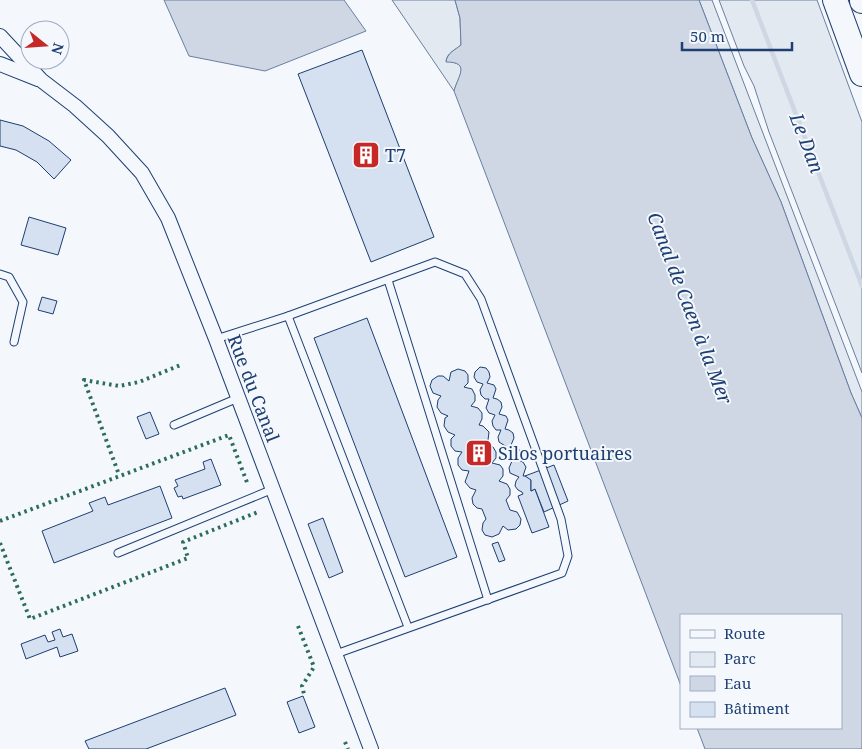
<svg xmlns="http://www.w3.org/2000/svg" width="862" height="749" viewBox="0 0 862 749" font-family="'Noto Serif',serif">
  <rect width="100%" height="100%" fill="#f4f7fb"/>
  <g fill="#e3e9f0" stroke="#687fa3">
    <path d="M392,0H455L460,18L461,45C455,50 447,53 446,61C471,64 459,74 454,91Z"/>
    <polygon points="699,0 712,0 862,392 862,418 851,393 781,202 752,138"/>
    <polygon points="719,0 817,0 862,122 862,373 769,132 754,86 744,66"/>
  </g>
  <g fill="#cfd7e4" stroke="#687fa3">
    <polygon points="164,0 344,0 366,31 265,71 189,56"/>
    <path d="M455,0H699L752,138L781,202L851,393L862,418V749H705L697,728H841V615H681V686L454,91C458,76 471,62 446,62C447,53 455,50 461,45L460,18Z"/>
  </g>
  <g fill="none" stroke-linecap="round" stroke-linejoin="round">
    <polyline stroke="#cfd7e4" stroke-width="4.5" points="752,0 862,286"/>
  </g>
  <g fill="#d5e0f0" stroke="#1d3f73">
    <polygon points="362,50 434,237 371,262 298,74"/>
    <polygon points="0,120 23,126 49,141 71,160 54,179 37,162 16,150 0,146"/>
    <polygon points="29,217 66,228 58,255 21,245"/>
    <polygon points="42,297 57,301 53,314 38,310"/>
    <polygon points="367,318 457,557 405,577 314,338"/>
    <polygon points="480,367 486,368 489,372 490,377 487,383 494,385 496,389 493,398 497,399 501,402 502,407 499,414 506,416 508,420 505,429 509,430 513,433 514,438 511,445 517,447 520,451 517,460 523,462 526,467 523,476 527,476 531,480 531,491 535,489 549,527 532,533 518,496 523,494 522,492 518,490 515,486 516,481 519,477 510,473 509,468 512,461 506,459 504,455 504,450 507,447 499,442 498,437 501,430 496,430 493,426 492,421 495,415 489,413 486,408 489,399 485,399 481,395 480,390 483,384 477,382 474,377 475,372"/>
    <polygon points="458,369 465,371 468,375 468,383 464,387 472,389 475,395 475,401 471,406 478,408 482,413 482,419 479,425 483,426 489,432 488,440 485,443 493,447 496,452 496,458 492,463 500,465 503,469 503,476 499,481 507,484 510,489 510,495 506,500 510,510 517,512 521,519 520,525 516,529 508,530 503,526 499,534 492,537 485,535 482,530 483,523 486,519 482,509 477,508 473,504 472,498 476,490 470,488 465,482 469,471 462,470 458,465 458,458 462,452 455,451 451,446 451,439 455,435 448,432 444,426 445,418 448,416 441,413 437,407 438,400 441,396 433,393 430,386 432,380 438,376 443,376 449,381 451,372"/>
    <polygon points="150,412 159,434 146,439 137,417"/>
    <polygon points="211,459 221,485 183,499 182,496 178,497 174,488 178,486 175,480 205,469 203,462"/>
    <polygon points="554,465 568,501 544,512 535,489 531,491 531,480 525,476"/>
    <polygon points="160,486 172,518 54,563 42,531 93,511 89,503 105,497 108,505"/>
    <polygon points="323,518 343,572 329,578 308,524"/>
    <polygon points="498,542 505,560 499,562 492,544"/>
    <polygon points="60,629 63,637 72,634 78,651 60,657 57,647 26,659 21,644 45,635 48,642 55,640 52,632"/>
    <polygon points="225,688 236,715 146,749 89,749 85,741"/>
    <polygon points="303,696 315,727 299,733 287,702"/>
  </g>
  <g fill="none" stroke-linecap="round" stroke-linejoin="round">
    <g stroke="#1d3f73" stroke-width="9">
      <g id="lane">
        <polyline points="0,274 9,277 23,302 14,342"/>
        <polyline points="388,280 488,600"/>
        <polyline points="288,316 408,627"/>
        <polyline points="216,339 288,316 435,262 465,274 481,299 561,519 568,556 562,573 336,654"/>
        <polyline points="174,425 238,398"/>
        <polyline points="118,553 273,489"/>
      </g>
    </g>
    <g stroke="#1d3f73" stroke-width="16">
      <g id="street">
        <polyline points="0,36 41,80 75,106 108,136 142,173 168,218 216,339 371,749"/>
        <polyline points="0,64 38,79"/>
      </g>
    </g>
    <g stroke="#1d3f73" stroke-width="26">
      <g id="highway">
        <polyline points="835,0 862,74"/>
        <polyline points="862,0 862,1"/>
      </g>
    </g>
    <use href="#lane" stroke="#f4f7fb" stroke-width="7"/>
    <use href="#street" stroke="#f4f7fb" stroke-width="14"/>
    <use href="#highway" stroke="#f4f7fb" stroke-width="24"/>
    <g stroke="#2c6c60" stroke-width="4" stroke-dasharray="2.5 4" stroke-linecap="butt">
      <polyline points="118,472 84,380 119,386 139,382 183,364"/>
      <polyline points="0,521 229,435 248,485"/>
      <polyline points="0,543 30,619 188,558 183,542 258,512"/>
      <polyline points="298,626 314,667 302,686 304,694"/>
      <polyline points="345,742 348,749"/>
    </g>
  </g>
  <defs>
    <g id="building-square" transform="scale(1.4375)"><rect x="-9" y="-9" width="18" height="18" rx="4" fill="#c62828" stroke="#f4f7fb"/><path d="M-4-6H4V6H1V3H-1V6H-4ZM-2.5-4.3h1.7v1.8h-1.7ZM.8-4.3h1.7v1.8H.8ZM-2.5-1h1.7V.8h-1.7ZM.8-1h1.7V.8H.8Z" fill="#fff"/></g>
  </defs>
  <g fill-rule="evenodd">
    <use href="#building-square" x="366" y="155"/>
    <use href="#building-square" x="479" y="453"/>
  </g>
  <g text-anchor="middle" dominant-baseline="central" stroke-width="4" stroke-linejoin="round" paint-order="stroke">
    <g font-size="18" fill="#1d3f73" stroke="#f4f7fb" text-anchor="start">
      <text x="385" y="155">T7</text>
      <text x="498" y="453">Silos portuaires</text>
    </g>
    <g font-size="18" fill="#1d3f73" stroke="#f4f7fb">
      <text transform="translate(254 388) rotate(69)">Rue du Canal</text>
    </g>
    <g font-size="19" font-style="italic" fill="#1d3f73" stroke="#f4f7fb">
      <text transform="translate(807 143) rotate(69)">Le Dan</text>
      <text transform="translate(690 308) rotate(69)">Canal de Caen à la Mer</text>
    </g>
  </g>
  <rect x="680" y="614" width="162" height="115" fill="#f4f7fb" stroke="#9eadc5"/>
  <rect x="690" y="630" width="25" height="8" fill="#f4f7fb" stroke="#9eadc5"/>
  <text x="724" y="639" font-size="15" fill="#1d3f73">Route</text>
  <rect x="690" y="652" width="25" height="15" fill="#e3e9f0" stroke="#9eadc5"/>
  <text x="724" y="664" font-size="15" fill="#1d3f73">Parc</text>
  <rect x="690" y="676" width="25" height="15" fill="#cfd7e4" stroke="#9eadc5"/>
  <text x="724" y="689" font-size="15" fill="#1d3f73">Eau</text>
  <rect x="690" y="702" width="25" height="15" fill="#d5e0f0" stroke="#9eadc5"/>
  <text x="724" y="714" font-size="15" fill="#1d3f73">Bâtiment</text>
  <g transform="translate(45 45) rotate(107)"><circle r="24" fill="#f4f7fb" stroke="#9eadc5"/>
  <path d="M0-4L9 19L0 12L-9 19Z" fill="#c62828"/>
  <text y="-8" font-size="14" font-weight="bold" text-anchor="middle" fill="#1d3f73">N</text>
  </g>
  <path d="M682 42v8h110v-8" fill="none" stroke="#1d3f73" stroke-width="2.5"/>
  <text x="690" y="42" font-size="15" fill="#1d3f73" stroke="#f4f7fb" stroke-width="4" paint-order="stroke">50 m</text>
</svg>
